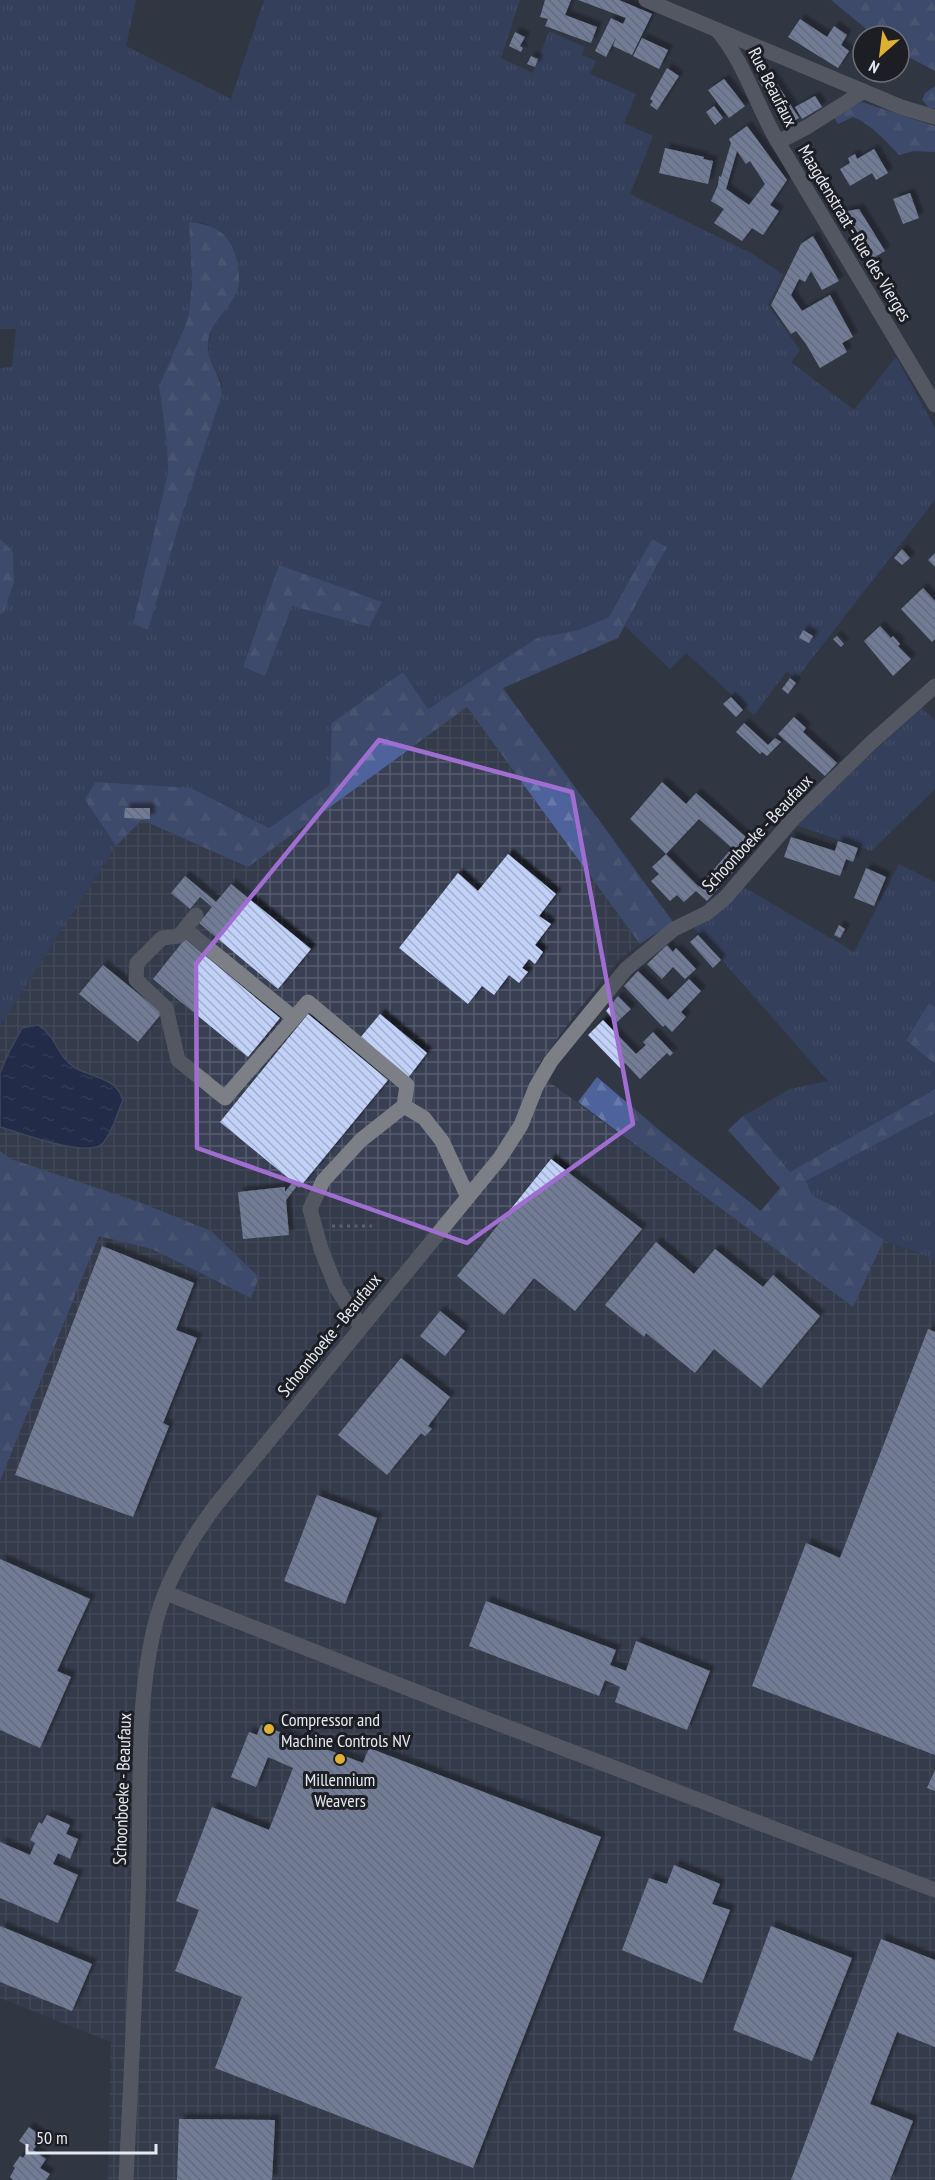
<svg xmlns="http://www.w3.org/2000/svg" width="935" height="2180" viewBox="0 0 935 2180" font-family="'PT Sans Narrow',sans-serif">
  <defs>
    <pattern id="industrial-grid" width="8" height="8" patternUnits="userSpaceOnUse" patternTransform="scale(1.5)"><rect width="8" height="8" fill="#394053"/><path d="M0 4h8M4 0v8" fill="none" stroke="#565c6c"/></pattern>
    <pattern id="grass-tufts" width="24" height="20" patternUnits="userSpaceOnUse" patternTransform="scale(1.5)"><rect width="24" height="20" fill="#384978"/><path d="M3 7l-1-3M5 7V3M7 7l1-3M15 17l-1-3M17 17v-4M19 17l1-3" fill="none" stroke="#55638c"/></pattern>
    <pattern id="forest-firs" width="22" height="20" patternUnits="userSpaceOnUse" patternTransform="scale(1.5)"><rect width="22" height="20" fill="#4e629b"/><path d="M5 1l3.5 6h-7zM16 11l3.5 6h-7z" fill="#6778a9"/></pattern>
    <pattern id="water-ripples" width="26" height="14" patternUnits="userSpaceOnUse" patternTransform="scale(1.5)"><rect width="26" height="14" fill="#101d4f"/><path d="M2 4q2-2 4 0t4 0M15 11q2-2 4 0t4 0" fill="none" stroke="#333e69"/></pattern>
    <pattern id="building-back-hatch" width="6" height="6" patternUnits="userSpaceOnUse" patternTransform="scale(1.5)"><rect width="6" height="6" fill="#c1d1f7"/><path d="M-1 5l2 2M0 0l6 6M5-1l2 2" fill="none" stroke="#a2aecb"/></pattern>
    <filter id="shadow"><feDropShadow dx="5" dy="-5" stdDeviation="1.5" flood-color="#0009"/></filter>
  </defs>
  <rect width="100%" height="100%" fill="#313744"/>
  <polygon fill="url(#industrial-grid)" points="467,707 640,944 620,959 576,1013 537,1067 548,1081 853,1307 884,1240 935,1260 935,2180 108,2180 111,2042 0,1998 0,1026 116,846 142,820 248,867"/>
  <g fill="url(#grass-tufts)" fill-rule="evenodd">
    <path d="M0,0H136L126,46L231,99L264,0H520L501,58L533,73L549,31L585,47L582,55L596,61L590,74L636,94L624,123L653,136L630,194L753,254L783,275L768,305L800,350L791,362L854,410L896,357L935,428V500L796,679L787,671L754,715L686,653L670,669L625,626L667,547L652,539L609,617L579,630L537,638L428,709L403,672L330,785L269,828L191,788L85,800L116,846L0,1026V615L4,612L13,552L0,539V368L12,367L16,329H0ZM189,222L204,223L217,230L222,312L213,326L208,344L210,359L222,383V395L181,518L147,630L133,624L168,472L167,446L159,386L188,319L192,283ZM279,566L368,627L292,606L265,676L243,667Z"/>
    <polygon points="921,707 935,721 935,789 871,851 796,825"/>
    <polygon points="899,864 935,882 935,1007 929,1003 906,1039 935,1064 935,1089 790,1172 743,1116 790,1089 828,1081 692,926 742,886 854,952"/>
    <polygon points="935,1113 935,1260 884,1240 839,1209 812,1195 806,1181"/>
  </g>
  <g fill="url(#forest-firs)">
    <polygon points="831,0 935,0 935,71 899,52 899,36 875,36"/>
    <polygon points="935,86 935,108 929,108 922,100 925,93"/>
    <path d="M862,102L935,126V152L914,151L899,155C886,141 871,124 853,117L838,124L833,116Z"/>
    <path d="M189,222C220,225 233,237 238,267C240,278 240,289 233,299C224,314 211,323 208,342C206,363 222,375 222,395L181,518L148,630L133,624L168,472L167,446L159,386L188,319L192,283Z"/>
    <polygon points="0,539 13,552 14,582 4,612 0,615"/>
    <polygon points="652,539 667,547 618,638 503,688 673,922 640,944 467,707 248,867 142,820 116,846 85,800 95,782 191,788 269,828 330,785 332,723 403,672 428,709 537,638 579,630 609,617"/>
    <polygon points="279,565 382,602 369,627 292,606 265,676 243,667"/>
    <polygon points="929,1003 935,1007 935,1064 906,1040"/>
    <polygon points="597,1077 665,1135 761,1211 780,1188 728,1130 743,1116 790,1172 935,1089 935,1113 806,1181 812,1195 839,1209 884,1240 853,1307 578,1102"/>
    <polygon points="0,1151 11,1159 139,1202 211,1231 259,1277 251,1298 152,1249 99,1236 0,1481"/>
  </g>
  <path fill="url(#water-ripples)" stroke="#505a7f" stroke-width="1.5" d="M38,1025C55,1034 58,1057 74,1067C91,1078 117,1077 123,1100C117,1113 113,1132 103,1143C89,1159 20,1133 0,1127V1073L8,1054L22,1028Z"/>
  <g fill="url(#building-back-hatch)" fill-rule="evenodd" filter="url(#shadow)">
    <polygon points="545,0 571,0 565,15 597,27 591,43 545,26 548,19 540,17"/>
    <polygon points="578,0 619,0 652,14 632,55 613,46 616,37 606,57 595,51 611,18 623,24 626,18"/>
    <polygon points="800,19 827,37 834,26 847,35 841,45 849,51 838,68 788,37"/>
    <polygon points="515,32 525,37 520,46 523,48 521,52 509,46"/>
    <polygon points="642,38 668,50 659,69 633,56"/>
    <polygon points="531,56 538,59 535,67 527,64"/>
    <polygon points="667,68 679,76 657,110 650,105 653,101 650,99"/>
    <polygon points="770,73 799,118 787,125 758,80"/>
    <polygon points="724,79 745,106 729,118 708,90"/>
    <polygon points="815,96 822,107 802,119 795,107"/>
    <polygon points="714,106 723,118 715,125 706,112"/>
    <path d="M747,126L787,180L770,205L779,211L763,235L752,228L742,241L714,223L724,209L711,201L718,185L719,176L721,177L731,143L729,139ZM737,151L746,164L750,161L765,184L749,205L726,189Z"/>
    <polygon points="665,148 704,157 703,159 713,161 708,184 659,173"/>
    <polygon points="874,149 888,173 876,180 872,173 850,186 840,169 850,163 848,158 855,154 857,159"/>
    <polygon points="910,193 919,218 903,224 893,199"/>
    <polygon points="859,209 885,251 870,260 842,212"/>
    <polygon points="813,236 839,281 822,290 811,271 805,282 799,279 791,295 802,311 830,295 853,337 842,343 847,352 820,368 806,344 796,331 791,334 771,305 801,244"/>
    <polygon points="902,549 910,558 902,565 894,558"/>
    <polygon points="935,553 935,567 928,560"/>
    <polygon points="923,588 935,601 935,639 932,642 901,609"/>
    <polygon points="880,626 891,638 893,636 900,644 898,646 911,659 893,676 864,641"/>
    <polygon points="803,630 813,636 809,643 799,638"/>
    <polygon points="837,636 844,644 841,647 833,639"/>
    <polygon points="790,678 796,683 788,694 782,689"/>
    <polygon points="731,697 743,710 736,717 723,704"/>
    <polygon points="794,717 806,728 803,732 837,763 825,776 778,734"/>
    <polygon points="744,723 768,745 775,738 781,742 767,756 762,752 760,754 736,732"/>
    <polygon points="662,782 686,804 696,793 756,846 707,901 696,891 684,902 677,895 670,901 651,881 659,874 652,867 666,854 699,887 732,848 699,819 666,854 630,819"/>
    <polygon points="125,808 150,808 150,819 124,818"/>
    <polygon points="791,837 835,851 838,841 858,848 853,862 846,859 840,876 784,857"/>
    <polygon points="508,854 556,894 539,916 551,924 535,945 543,952 535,964 529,959 522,968 528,972 519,983 509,975 494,995 482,986 468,1004 399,948 458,873 478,891"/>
    <polygon points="866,868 886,877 874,906 854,898"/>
    <polygon points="185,876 216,902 231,884 311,949 278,989 199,923 212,907 200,897 190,909 171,893"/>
    <polygon points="839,925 845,929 840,938 834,935"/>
    <polygon points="698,935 721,960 713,968 690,942"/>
    <polygon points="185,939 280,1018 248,1057 153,979"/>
    <polygon points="667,945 673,952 676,948 696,969 685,979 673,967 662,979 647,964"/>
    <polygon points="103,965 162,1013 138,1042 79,994"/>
    <polygon points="638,971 668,1000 689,979 701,991 681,1012 686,1017 672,1032 665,1025 663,1027 624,986"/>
    <polygon points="618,996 631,1009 616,1023 606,1011"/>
    <polygon points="308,1014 388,1080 299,1188 297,1186 286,1200 289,1235 243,1239 238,1192 285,1187 285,1192 293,1182 220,1122"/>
    <polygon points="380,1014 427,1053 408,1078 360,1038"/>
    <polygon points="603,1020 636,1054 646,1045 643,1042 653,1032 673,1053 670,1056 667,1053 640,1079 625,1063 620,1068 588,1035"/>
    <polygon points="551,1159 642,1229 575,1311 534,1278 504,1315 457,1276"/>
    <polygon points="656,1242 694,1274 715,1249 763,1287 773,1275 820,1316 761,1388 714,1349 695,1373 646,1333 644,1337 605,1305"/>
    <polygon points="102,1246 194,1283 176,1330 197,1338 163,1423 169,1426 133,1517 15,1475"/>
    <polygon points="440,1311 465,1331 445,1356 420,1336"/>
    <polygon points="928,1329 935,1332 935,1755 752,1686 806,1543 840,1558"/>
    <polygon points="401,1358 450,1397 428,1426 432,1429 425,1436 421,1433 387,1475 338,1435"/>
    <polygon points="317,1495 377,1518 345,1604 284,1581"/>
    <polygon points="0,1559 90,1599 57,1671 71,1677 40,1748 0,1730"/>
    <polygon points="486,1601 616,1650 610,1665 626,1671 636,1641 710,1671 687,1730 615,1702 620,1687 605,1680 599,1696 469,1646"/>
    <polygon points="261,1725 363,1763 369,1748 601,1837 473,2168 215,2068 242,1997 175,1971 199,1910 176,1901 212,1807 269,1830 293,1768 268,1757 256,1787 231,1777 249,1732 257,1735"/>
    <polygon points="935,1770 935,1791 927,1788"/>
    <polygon points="47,1815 70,1825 66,1834 78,1839 70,1859 58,1853 53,1864 78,1875 58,1923 0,1898 0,1842 30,1855 35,1843 30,1840 39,1822 42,1824"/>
    <polygon points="674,1865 720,1884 712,1904 730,1910 702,1983 622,1950 649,1878 667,1884"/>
    <polygon points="0,1926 92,1964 72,2011 0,1982"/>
    <polygon points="771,1926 852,1958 812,2061 733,2030"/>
    <polygon points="881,1939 935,1960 935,2047 897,2032 870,2104 913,2121 890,2180 791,2180"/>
    <polygon points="179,2119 275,2120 272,2180 177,2180"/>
    <polygon points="29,2127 43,2137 33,2150 46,2159 40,2168 50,2174 46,2180 13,2180 10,2177 15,2168 13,2166 20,2156 23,2158 30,2148 19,2141"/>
  </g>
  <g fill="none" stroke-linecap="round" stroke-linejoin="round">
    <polyline stroke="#8c919b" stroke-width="3" stroke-dasharray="3 4.5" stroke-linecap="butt" points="332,1226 372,1226"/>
    <g stroke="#7c7f86" stroke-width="15">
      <polyline points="646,0 901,107 935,117"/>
      <path d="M717,30C745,63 756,105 778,142C830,230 883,317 935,405"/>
      <polyline points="778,142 807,127 864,91"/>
      <polyline points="196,915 179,936 162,938 137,963 136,980 166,1008 178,1060 225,1098 308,1002 407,1085 404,1106"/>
      <polyline points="185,929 294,1018"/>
      <polyline points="361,1327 336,1287 321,1249 310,1209 323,1181 361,1140 404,1106 424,1118 442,1141 468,1197"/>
      <polyline points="166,1593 473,1714 935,1890"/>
      <path d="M126,2180C131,2074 137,1968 139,1862C141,1783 136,1698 156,1621C167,1579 190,1540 216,1505L500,1158L521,1125L536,1087L551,1061L626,969L674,929L707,913L726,897L793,819L872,742L935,686"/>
    </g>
  </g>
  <path d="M0 0H935V2180H0ZM379,740L572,792L633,1124L467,1243L197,1148L196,964Z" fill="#313744" fill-opacity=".55" fill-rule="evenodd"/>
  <path fill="none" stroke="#a06ed0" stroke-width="4.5" stroke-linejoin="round" d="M379,740L572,792L633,1124L467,1243L197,1148L196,964Z"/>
  <g fill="#deb133" stroke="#1c1e24" stroke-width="2">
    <circle cx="269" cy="1729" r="6"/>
    <circle cx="340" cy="1759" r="6"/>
  </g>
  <g text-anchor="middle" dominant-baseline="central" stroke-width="6" stroke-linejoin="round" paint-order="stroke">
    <g font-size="18" fill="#e4e8f0" stroke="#1c1e24">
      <text transform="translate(773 87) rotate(63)">Rue Beaufaux</text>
      <text transform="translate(855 233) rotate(59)">Maagdenstraat - Rue des Vierges</text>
      <text transform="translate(757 833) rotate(-47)">Schoonboeke - Beaufaux</text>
      <text transform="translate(329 1335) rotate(-51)">Schoonboeke - Beaufaux</text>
      <text transform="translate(122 1789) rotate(-88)">Schoonboeke - Beaufaux</text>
    </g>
    <g font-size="18" fill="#e4e8f0" stroke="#1c1e24" text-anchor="start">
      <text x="281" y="1719">Compressor and<tspan x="281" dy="21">Machine Controls NV</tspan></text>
      <text x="340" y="1779" text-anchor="middle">Millennium<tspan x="340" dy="21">Weavers</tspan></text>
    </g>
  </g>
  <g transform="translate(881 54) rotate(208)"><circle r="28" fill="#1c1e24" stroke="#6c6f76" stroke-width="1.5"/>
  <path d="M0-4.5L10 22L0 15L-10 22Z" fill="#deb133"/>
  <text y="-9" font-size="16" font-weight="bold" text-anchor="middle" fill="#e4e8f0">N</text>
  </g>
  <path d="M27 2144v9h129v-9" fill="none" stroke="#e4e8f0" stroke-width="3"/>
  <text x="36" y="2144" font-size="18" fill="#e4e8f0" stroke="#1c1e24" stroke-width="4.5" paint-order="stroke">50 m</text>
</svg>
